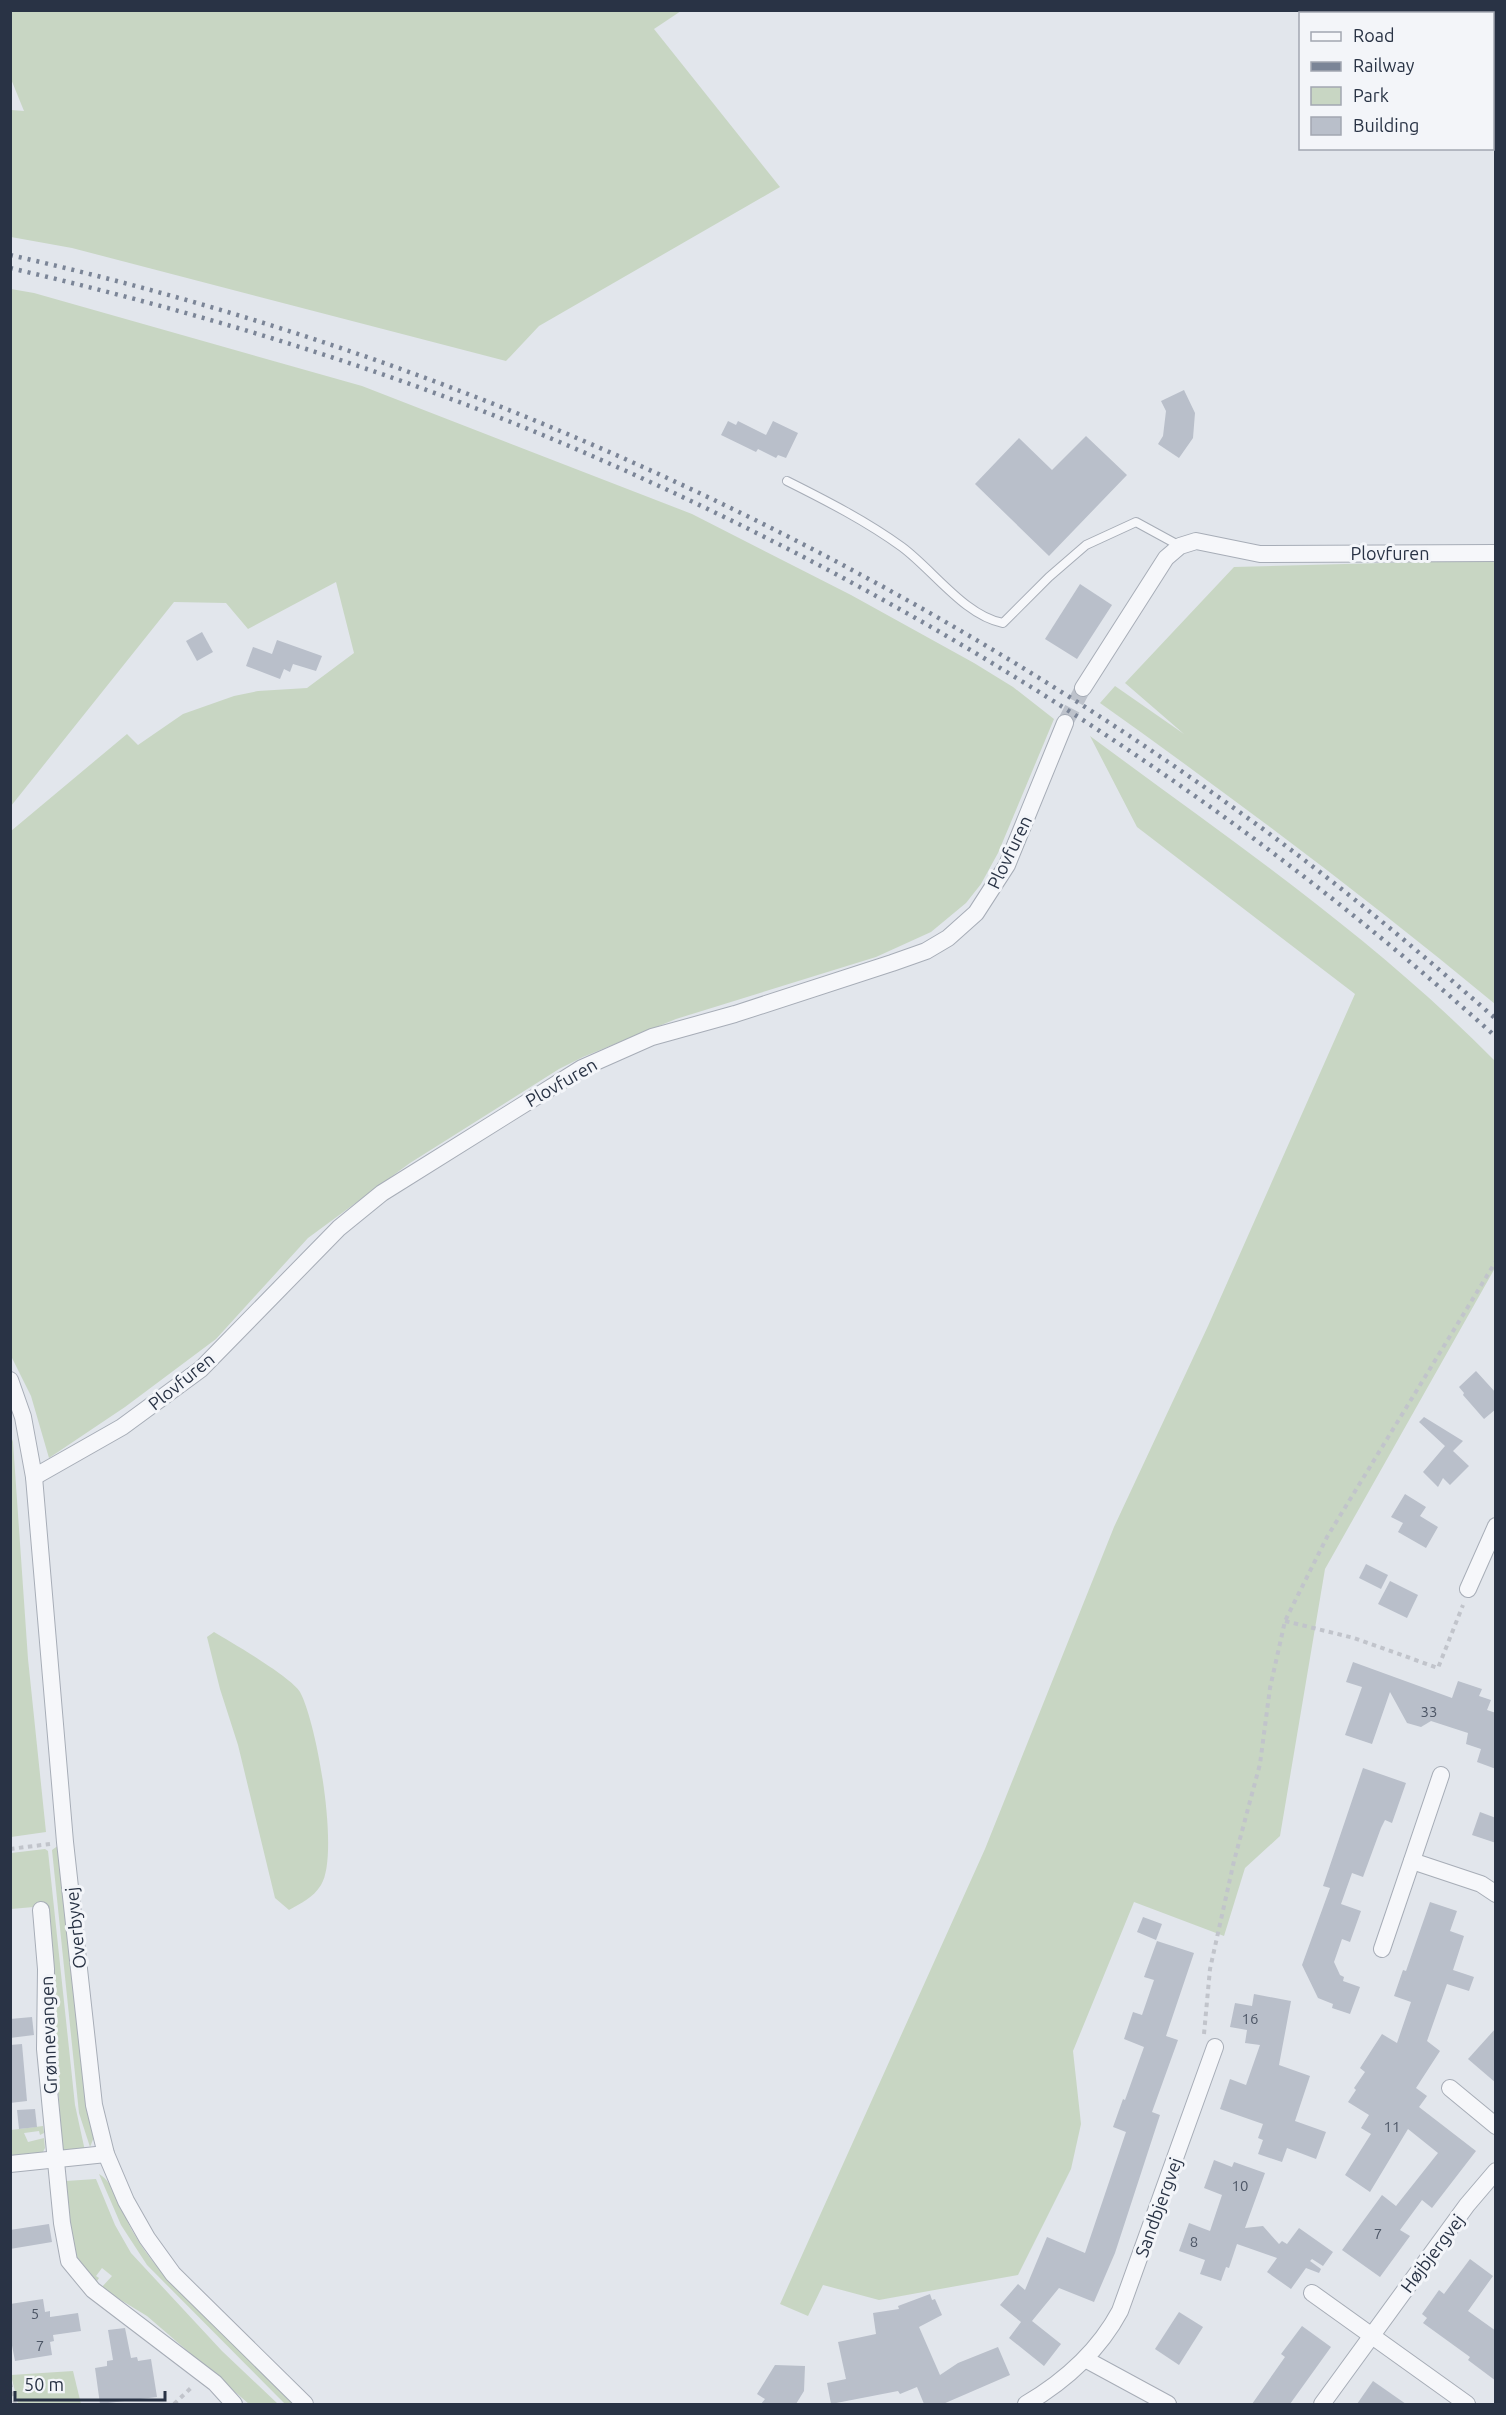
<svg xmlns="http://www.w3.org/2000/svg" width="1506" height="2415" viewBox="0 0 1506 2415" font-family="Ubuntu,sans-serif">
  <rect width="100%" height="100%" fill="#e2e6ec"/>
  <g fill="#c8d6c3">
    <polygon points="10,11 681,11 654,29 780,187 539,326 506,361 72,248 11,237 11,110 24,111 11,79"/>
    <polygon points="11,289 34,293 362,386 692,514 851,595 974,663 1013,687 1054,719 998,853 981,884 966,903 931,932 876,957 676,1019 583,1057 559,1069 410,1163 308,1238 216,1339 125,1407 49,1458 31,1396 11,1356 11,831 127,734 138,745 183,714 234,696 258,691 307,688 354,653 336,582 248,629 226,603 174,602 11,806"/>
    <path d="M1495,560V1004C1368,899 1235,799 1100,703L1115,686L1184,734L1125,683L1234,567Z"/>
    <path d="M1090,736C1229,839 1373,937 1495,1061V1268L1325,1569L1280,1836L1245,1868L1224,1936L1134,1902L1073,2051L1081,2124L1071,2169L1018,2275L879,2300L823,2285L808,2316L780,2304L985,1849L1114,1527L1208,1326L1355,994L1137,827Z"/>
    <polygon points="10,1433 13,1442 28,1659 46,1832 11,1837"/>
    <path d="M214,1632C231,1642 291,1677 300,1692C317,1723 340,1855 321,1885C313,1898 301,1903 289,1910L275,1898L238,1745L220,1689L207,1637Z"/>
    <polygon points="59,1845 94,2137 90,2147 79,2113 52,1850"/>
    <polygon points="45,1849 48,1851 75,2105 85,2151 66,2155 61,2147 59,2099 53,2056 45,1906 11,1909 11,1853"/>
    <polygon points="43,2126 44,2133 40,2135 39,2131 24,2133 28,2142 44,2138 45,2148 41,2156 11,2158 11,2130"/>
    <path d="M99,2174C114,2181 124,2217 133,2232C141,2246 150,2259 161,2271L297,2404H285L147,2265L121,2225Z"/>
    <polygon points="96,2179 115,2225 131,2253 222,2351 278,2404 249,2404 147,2316 101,2288 112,2276 102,2268 96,2276 99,2278 95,2284 76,2259 71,2240 66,2181"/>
    <polygon points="73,2371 81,2404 18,2404 11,2375"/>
  </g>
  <g fill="#b9bfca">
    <polygon points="1184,390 1195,413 1193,438 1179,458 1158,444 1163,436 1166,411 1161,401"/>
    <polygon points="728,421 736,425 738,421 766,435 773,421 798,433 786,458 778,455 776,458 758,449 756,452 721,435"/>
    <polygon points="1086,436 1127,475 1049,556 975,484 1019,438 1052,470"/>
    <polygon points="1080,584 1112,605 1077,659 1045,639"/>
    <polygon points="202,632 213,652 197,661 186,641"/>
    <polygon points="277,640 322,656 316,671 293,664 290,672 284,669 280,679 246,666 253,647 272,654"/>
    <polygon points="1476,1371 1496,1393 1496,1409 1484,1419 1463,1395 1464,1393 1459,1387"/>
    <polygon points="1424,1417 1463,1441 1453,1451 1469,1466 1450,1485 1443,1478 1438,1487 1423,1472 1445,1446 1419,1422"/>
    <polygon points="1405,1494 1426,1507 1420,1516 1438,1527 1426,1548 1398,1532 1403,1523 1391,1517"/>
    <polygon points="1366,1564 1388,1575 1381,1589 1359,1578"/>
    <polygon points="1390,1581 1418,1595 1407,1618 1378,1604"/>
    <polygon points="1353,1662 1452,1698 1458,1681 1482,1689 1479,1696 1491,1700 1487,1710 1496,1713 1496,1769 1477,1762 1481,1749 1466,1744 1468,1733 1431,1721 1421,1727 1407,1723 1390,1692 1372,1744 1345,1735 1362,1687 1346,1682"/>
    <polygon points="1363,1768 1406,1783 1392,1823 1385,1820 1381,1828 1363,1877 1352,1873 1341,1904 1361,1911 1350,1942 1342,1939 1334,1962 1340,1975 1344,1977 1343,1981 1360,1987 1350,2014 1332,2008 1333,2004 1318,1998 1302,1965 1330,1888 1323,1886"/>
    <polygon points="1480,1812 1496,1818 1496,1843 1472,1835"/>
    <polygon points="1430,1902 1457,1911 1450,1931 1464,1936 1453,1970 1474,1977 1469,1991 1447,1984 1427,2041 1440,2051 1416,2088 1427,2096 1419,2107 1476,2151 1432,2208 1422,2200 1400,2230 1410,2236 1380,2277 1342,2250 1382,2195 1396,2206 1438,2153 1408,2129 1370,2192 1345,2175 1371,2134 1361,2128 1369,2115 1348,2102 1356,2090 1354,2088 1365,2072 1360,2068 1382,2034 1397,2043 1411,2002 1394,1996 1403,1970 1406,1971"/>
    <polygon points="1143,1917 1162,1924 1156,1940 1137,1932"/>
    <polygon points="1157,1941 1194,1953 1166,2036 1178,2040 1152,2112 1160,2115 1115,2253 1094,2302 1059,2288 1032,2321 1061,2344 1044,2366 1009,2338 1021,2322 1000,2305 1018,2284 1025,2290 1047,2237 1085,2253 1126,2132 1113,2127 1123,2099 1125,2100 1144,2047 1124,2039 1133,2012 1142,2015 1154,1980 1144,1977"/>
    <polygon points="1254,1994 1291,2001 1279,2065 1310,2076 1295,2121 1326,2132 1316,2159 1287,2148 1282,2162 1258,2154 1263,2140 1258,2138 1263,2124 1220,2109 1230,2079 1246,2085 1260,2045 1245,2043 1247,2030 1230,2027 1235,2003 1252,2006"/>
    <polygon points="32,2017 34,2035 10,2038 10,2019"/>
    <polygon points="1496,2028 1496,2083 1468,2059"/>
    <polygon points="22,2044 27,2101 10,2103 10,2045"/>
    <polygon points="35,2109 37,2127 19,2129 17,2110"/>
    <polygon points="1214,2160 1232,2167 1234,2162 1265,2173 1245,2228 1263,2226 1279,2244 1282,2241 1287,2244 1299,2228 1333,2252 1323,2266 1312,2259 1310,2261 1321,2269 1319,2273 1306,2268 1291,2289 1267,2272 1277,2258 1237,2244 1229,2268 1226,2267 1221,2281 1200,2274 1205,2260 1179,2251 1189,2223 1210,2231 1222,2195 1204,2188"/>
    <polygon points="49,2224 52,2242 10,2249 10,2230"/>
    <polygon points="1470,2259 1493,2276 1468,2311 1496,2331 1496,2381 1468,2360 1470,2357 1423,2323 1427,2318 1422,2314 1439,2290 1444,2294"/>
    <polygon points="930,2294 932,2300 935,2299 942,2315 919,2327 940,2375 958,2363 998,2347 1010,2375 943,2404 924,2404 917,2387 900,2394 898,2391 831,2404 827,2383 846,2379 838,2342 876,2334 873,2313 899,2309 898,2306"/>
    <polygon points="43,2299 45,2312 50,2311 50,2317 78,2313 81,2331 53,2335 54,2341 50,2342 52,2355 15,2361 10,2335 10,2304"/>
    <polygon points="1179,2312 1203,2327 1179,2365 1155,2349"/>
    <polygon points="1302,2326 1331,2347 1290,2404 1252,2404 1285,2357 1281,2354"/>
    <polygon points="125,2328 131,2358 137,2357 138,2361 151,2359 157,2397 100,2404 95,2368 107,2366 107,2361 113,2360 108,2330"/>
    <polygon points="775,2365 805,2366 804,2391 796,2404 761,2404 765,2399 757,2394"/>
    <polygon points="1373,2381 1406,2404 1357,2404"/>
  </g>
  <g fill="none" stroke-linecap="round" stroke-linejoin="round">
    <polyline stroke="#bdc2cb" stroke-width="16" stroke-dasharray="16 8" stroke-linecap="butt" points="1065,723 1083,688"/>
    <g stroke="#a7adb7" stroke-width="10">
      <path id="lane" d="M787,481C827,501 866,521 902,547C933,570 965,616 1003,623L1049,577L1086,545L1136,522L1180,546"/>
    </g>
    <g stroke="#a7adb7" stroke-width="18">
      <g id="street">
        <polyline points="1083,688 1166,558 1180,546 1196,541 1260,554 1496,553"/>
        <polyline points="10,1380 23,1417 34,1477 65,1842 94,2105 106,2154 126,2201 147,2238 173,2274 305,2404"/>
        <polyline points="34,1477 122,1427 201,1369 339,1228 382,1193 582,1068 652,1037 735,1014 892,963 926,951 948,938 976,913 1007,865 1065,723"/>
        <polyline points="1468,1589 1496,1526"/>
        <polyline points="1412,1861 1481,1884 1496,1894"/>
        <polyline points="41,1910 46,1969 45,2049 62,2223 69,2261 93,2290 215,2383 234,2404"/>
        <polyline points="1382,1949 1441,1775"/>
        <polyline points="1450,2088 1496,2126"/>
        <polyline points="10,2164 106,2154"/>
        <polyline points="1312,2293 1467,2404"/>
        <polyline points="1085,2359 1168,2404"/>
        <path d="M1026,2404C1065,2381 1098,2352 1120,2311L1215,2047"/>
        <polyline points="1322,2404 1467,2205 1496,2171"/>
      </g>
    </g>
    <g stroke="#c1c4cb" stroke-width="4" stroke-dasharray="4.5 4.5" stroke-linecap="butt">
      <polyline points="1285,1621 1354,1638 1438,1668 1463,1605"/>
      <polyline points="10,1849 50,1844"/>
      <polyline points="1204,2034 1210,1969 1234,1861 1260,1764 1270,1688 1285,1621 1327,1537 1496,1261"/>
      <polyline points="10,2383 15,2404"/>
      <polyline points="174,2404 193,2386"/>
    </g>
    <use href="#lane" stroke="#f6f7fa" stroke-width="8"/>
    <use href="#street" stroke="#f6f7fa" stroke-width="16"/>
    <g stroke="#7b8597" stroke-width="4.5" stroke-dasharray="3 6" stroke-linecap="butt">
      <path d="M10,255C453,355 870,546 1238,811C1328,875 1413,946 1496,1019"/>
      <path d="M10,268C203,313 394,371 576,449C911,593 1226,793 1496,1037"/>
    </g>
  </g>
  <g text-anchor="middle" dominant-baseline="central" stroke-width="6" stroke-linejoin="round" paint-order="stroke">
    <g font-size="15" fill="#4d5666">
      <text x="1429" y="1711">33</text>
      <text x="1250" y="2018">16</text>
      <text x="1392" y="2126">11</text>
      <text x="1240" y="2185">10</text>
      <text x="1378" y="2233">7</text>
      <text x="1194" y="2241">8</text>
      <text x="35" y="2313">5</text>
      <text x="40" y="2345">7</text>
    </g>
    <g font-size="18" fill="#293345" stroke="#f3f5f9">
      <text x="1390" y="553">Plovfuren</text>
      <text transform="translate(1009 852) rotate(-64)">Plovfuren</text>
      <text transform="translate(561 1082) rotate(-30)">Plovfuren</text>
      <text transform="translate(181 1381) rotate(-39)">Plovfuren</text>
      <text transform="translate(75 1928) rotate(-96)">Overbyvej</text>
      <text transform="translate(48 2035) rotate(-92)">Grønnevangen</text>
      <text transform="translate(1158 2207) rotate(-70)">Sandbjergvej</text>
      <text transform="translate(1432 2253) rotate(-53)">Højbjergvej</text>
    </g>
  </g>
  <rect width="1506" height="2415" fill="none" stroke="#293345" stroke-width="24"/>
  <rect x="1299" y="12" width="195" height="138" fill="#f3f5f9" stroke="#a2a7b1" stroke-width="1.5"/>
  <rect x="1311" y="32" width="30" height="9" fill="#f6f7fa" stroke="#a2a7b1" stroke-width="1.5"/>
  <text x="1353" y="42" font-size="18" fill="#293345">Road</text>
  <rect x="1311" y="62" width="30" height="9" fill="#7b8597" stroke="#a2a7b1" stroke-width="1.5"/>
  <text x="1353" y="72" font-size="18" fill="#293345">Railway</text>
  <rect x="1311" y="87" width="30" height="18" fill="#c8d6c3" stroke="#a2a7b1" stroke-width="1.5"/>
  <text x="1353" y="102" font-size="18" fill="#293345">Park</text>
  <rect x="1311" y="117" width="30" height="18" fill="#b9bfca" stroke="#a2a7b1" stroke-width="1.5"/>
  <text x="1353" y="132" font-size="18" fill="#293345">Building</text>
  <path d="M15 2391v9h150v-9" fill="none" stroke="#293345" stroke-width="3"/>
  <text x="24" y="2391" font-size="18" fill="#293345" stroke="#f3f5f9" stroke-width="4.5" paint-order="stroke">50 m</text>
</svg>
